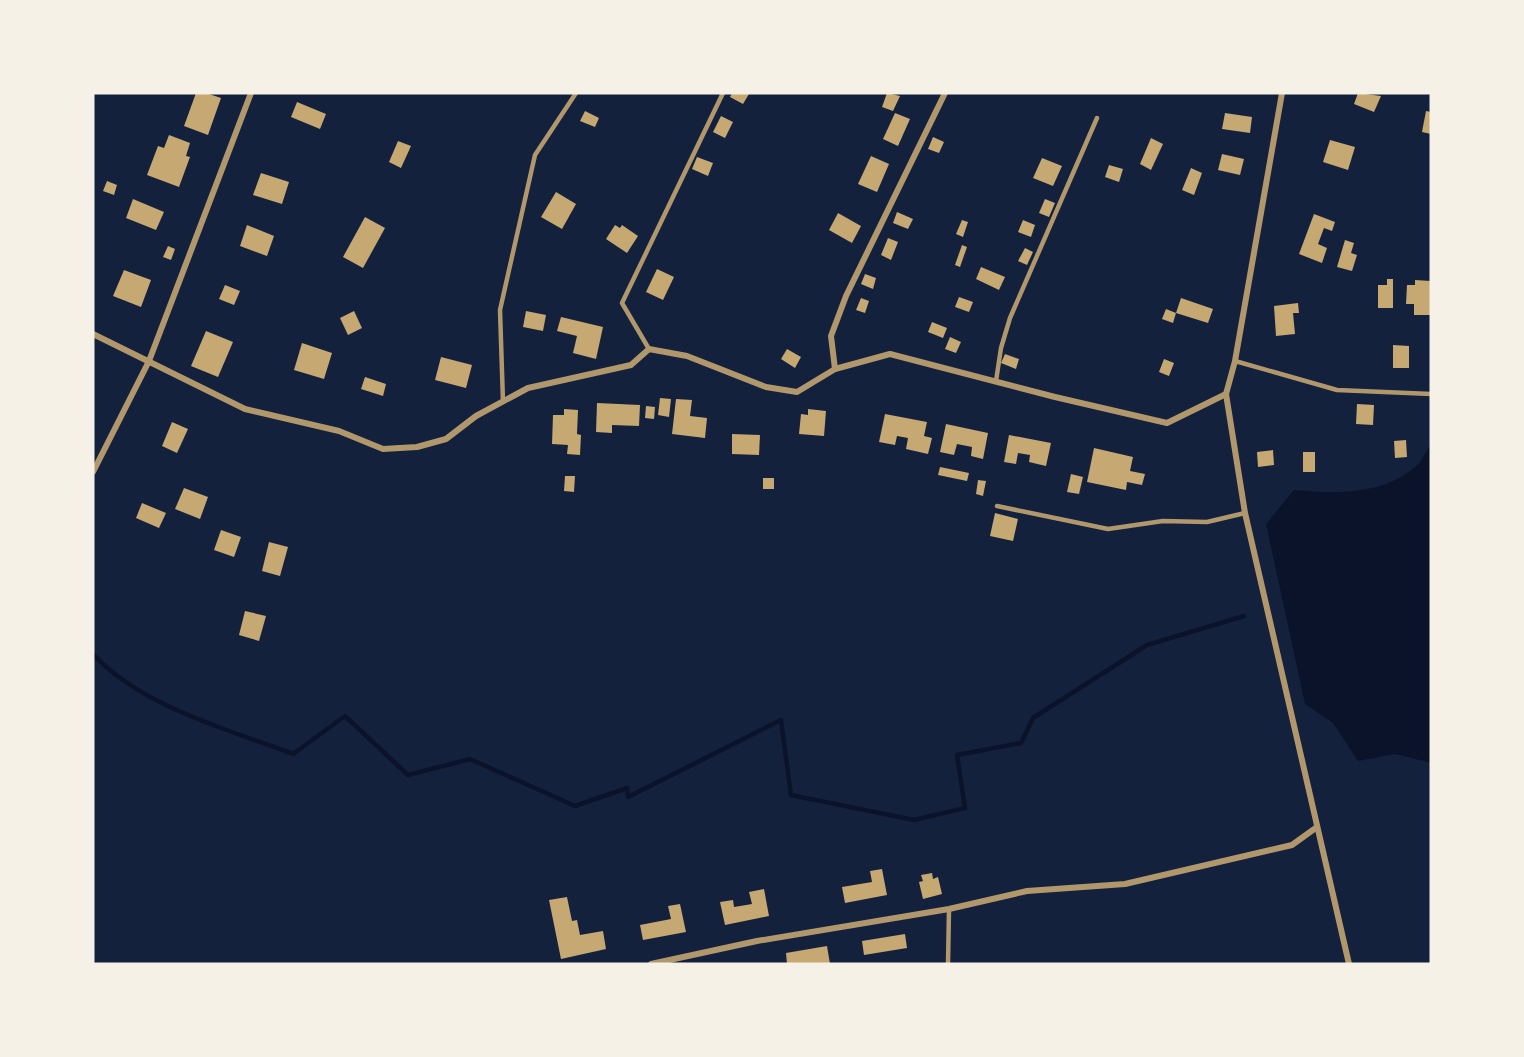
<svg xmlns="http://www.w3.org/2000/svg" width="1524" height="1057" viewBox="0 0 1524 1057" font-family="'DM Sans',sans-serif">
  <rect width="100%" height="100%" fill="#14213d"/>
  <path fill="#0b132b" d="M1431,444V763L1395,754L1358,761L1333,723L1305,704L1266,524L1294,490C1336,494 1382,495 1415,467C1422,462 1426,451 1431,444Z"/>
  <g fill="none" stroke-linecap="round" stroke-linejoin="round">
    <path stroke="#0b132b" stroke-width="4.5" d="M93,654C142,707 227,729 293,754L345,716L408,775L470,759L575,806L627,788L628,797L781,720L791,795L914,820L965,808L957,755L1021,743L1033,718L1147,645L1244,616"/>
  </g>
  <g fill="#c6a872">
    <polygon points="196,93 206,93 221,98 208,135 184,126"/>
    <polygon points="732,93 747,93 749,94 743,104 730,97"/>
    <polygon points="887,93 900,96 893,111 882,107"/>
    <polygon points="1358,93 1381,96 1374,112 1354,104"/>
    <polygon points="297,102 326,114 320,129 291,117"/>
    <polygon points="585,111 599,118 595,127 580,121"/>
    <polygon points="1426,111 1431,112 1431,134 1422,132"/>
    <polygon points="895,113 910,119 898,146 883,139"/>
    <polygon points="1225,113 1252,117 1250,133 1222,129"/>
    <polygon points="721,116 733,122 725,138 713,132"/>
    <polygon points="169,135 190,143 186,156 190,157 179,187 147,175 158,146 164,148"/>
    <polygon points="933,137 944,142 939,153 928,149"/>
    <polygon points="1151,138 1163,144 1151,170 1140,164"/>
    <polygon points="1330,140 1355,147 1348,170 1323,162"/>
    <polygon points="398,141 411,146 401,168 389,162"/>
    <polygon points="1222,154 1244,159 1240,175 1218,170"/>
    <polygon points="871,156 889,164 877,192 858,184"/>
    <polygon points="697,157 713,163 708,176 692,169"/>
    <polygon points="1042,158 1062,166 1053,186 1033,178"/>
    <polygon points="1109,165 1123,169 1119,182 1105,177"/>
    <polygon points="1191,168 1202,173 1194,195 1182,190"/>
    <polygon points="261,173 289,182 282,204 253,195"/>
    <polygon points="107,181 117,185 114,195 103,191"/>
    <polygon points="556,192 576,204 562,229 541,217"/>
    <polygon points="133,199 164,212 156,230 126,218"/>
    <polygon points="1045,199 1055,203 1049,217 1039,213"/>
    <polygon points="897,212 913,219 908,229 893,223"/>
    <polygon points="838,213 861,226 852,243 829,230"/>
    <polygon points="1314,214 1335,222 1332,231 1324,228 1318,244 1327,248 1322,263 1299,254"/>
    <polygon points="365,217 385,228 363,268 343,257"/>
    <polygon points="962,220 968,222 963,237 956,234"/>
    <polygon points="1023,220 1035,225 1031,237 1018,232"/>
    <polygon points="247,225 274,236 267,256 240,246"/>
    <polygon points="615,225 620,228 622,225 638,236 627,253 606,239"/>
    <polygon points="888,238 898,242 891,260 881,255"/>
    <polygon points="1345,240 1354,243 1351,253 1357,255 1352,271 1337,267"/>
    <polygon points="962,245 967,247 960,267 955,265"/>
    <polygon points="168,246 175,249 171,260 163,257"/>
    <polygon points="1025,248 1033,252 1027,265 1018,261"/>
    <polygon points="981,267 1005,277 999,290 976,279"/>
    <polygon points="657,269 674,277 663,300 646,292"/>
    <polygon points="124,270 151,280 141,307 113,296"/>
    <polygon points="865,274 876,278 873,289 861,284"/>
    <polygon points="1387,279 1393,279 1393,308 1378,308 1378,285 1387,285"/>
    <polygon points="1415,280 1431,281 1431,315 1414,315 1414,304 1406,304 1407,285 1415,285"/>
    <polygon points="225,285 240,291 234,305 219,299"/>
    <polygon points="959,297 973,302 969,312 955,307"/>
    <polygon points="861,298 869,301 865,313 856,310"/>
    <polygon points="1181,298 1213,309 1208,323 1176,313"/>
    <polygon points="1298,303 1299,313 1293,313 1295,334 1276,336 1274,306"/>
    <polygon points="1166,309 1176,313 1173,323 1162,319"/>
    <polygon points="354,311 362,328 348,335 340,318"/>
    <polygon points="526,311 546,315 543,331 523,327"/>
    <polygon points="561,317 603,327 596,359 573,353 577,336 557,331"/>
    <polygon points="932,322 947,328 943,338 928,332"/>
    <polygon points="206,331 233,342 218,377 191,366"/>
    <polygon points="950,337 961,342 956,353 945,349"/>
    <polygon points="302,343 332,353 324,379 294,370"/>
    <polygon points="1393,345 1409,346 1409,368 1393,368"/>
    <polygon points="787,349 801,357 795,368 781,359"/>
    <polygon points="1005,354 1019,359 1016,369 1001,363"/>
    <polygon points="441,357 472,365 466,388 435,380"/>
    <polygon points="1164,359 1174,363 1169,376 1159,372"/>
    <polygon points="365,377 386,384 383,396 361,389"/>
    <polygon points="660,398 671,399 669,417 658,415"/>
    <polygon points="676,399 692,400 690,416 707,418 705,438 672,434"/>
    <polygon points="597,403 640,405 639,426 612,425 612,433 596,432"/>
    <polygon points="1357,404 1374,405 1373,425 1356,424"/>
    <polygon points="646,406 655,407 654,419 645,418"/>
    <polygon points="564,409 578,410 577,434 581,435 580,455 567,454 568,445 552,444 553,415 564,415"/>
    <polygon points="808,409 826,411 824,436 799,434 801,414 808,415"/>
    <polygon points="885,414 927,422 924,436 932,438 928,454 906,449 908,438 897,436 895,445 879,442"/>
    <polygon points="172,422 188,429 177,453 162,446"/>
    <polygon points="946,424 988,433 983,459 971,456 972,447 957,444 954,455 940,452"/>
    <polygon points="732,434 760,435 759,455 732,454"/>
    <polygon points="1009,435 1051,443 1046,466 1029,462 1030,455 1018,453 1016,464 1004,462"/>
    <polygon points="1406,440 1407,457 1395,458 1394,441"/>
    <polygon points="1094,448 1133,457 1130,471 1145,474 1142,485 1127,482 1126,490 1087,482"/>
    <polygon points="1273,450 1274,465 1258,467 1257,452"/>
    <rect x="1303" y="452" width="12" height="20"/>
    <polygon points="940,467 969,473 967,481 938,475"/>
    <polygon points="1071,474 1083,477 1079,494 1067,492"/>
    <polygon points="565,476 575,476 574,492 564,491"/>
    <rect x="763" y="478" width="11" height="11"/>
    <polygon points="978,480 986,481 983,496 976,494"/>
    <polygon points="184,488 208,497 200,519 175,509"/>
    <polygon points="142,503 166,513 159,528 136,518"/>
    <polygon points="995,513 1018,519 1013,541 990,536"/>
    <polygon points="221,530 241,537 234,557 214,550"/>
    <polygon points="269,542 288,547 280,576 262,571"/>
    <polygon points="245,611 266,616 259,641 239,635"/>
    <polygon points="882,869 887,895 845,903 842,887 872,882 870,871"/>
    <polygon points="932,873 933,879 938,877 942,894 923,899 919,882 923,881 921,875"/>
    <polygon points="764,889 769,916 725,925 720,902 733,900 734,907 752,904 749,892"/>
    <polygon points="567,897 572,921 577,920 580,935 603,931 606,949 561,959 549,900"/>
    <polygon points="680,904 686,932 643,940 640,925 671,919 668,906"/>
    <polygon points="905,934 907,948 864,955 862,941"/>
    <polygon points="827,946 830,964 787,964 786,953"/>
  </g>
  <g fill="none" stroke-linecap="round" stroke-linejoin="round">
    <g stroke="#b1986c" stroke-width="4.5">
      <polyline points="649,349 622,303 723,93"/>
      <polyline points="1235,361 1337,390 1431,394"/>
      <polyline points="996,381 1001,348 1010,318 1097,118"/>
      <polyline points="503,402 500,310 535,155 576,93"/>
      <polyline points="997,506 1108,529 1163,521 1207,522 1245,513"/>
      <polyline points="948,964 949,909"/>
    </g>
    <g stroke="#b1986c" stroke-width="6">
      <polyline points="1282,93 1235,361 1226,394 1245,513 1349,964"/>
      <polyline points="93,334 245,409 339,431 383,449 417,447 446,439 476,416 528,388 631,365 649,349 687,356 766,387 797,392 835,369 890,354 1055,397 1167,423 1226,394"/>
      <polyline points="835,369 831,336 846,296 945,93"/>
      <polyline points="93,472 149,361 251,93"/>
      <polyline points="651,964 757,941 949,909 1027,891 1125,884 1292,845 1317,827"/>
    </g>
  </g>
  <rect width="1524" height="1057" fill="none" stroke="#f6f1e7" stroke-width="189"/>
</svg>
